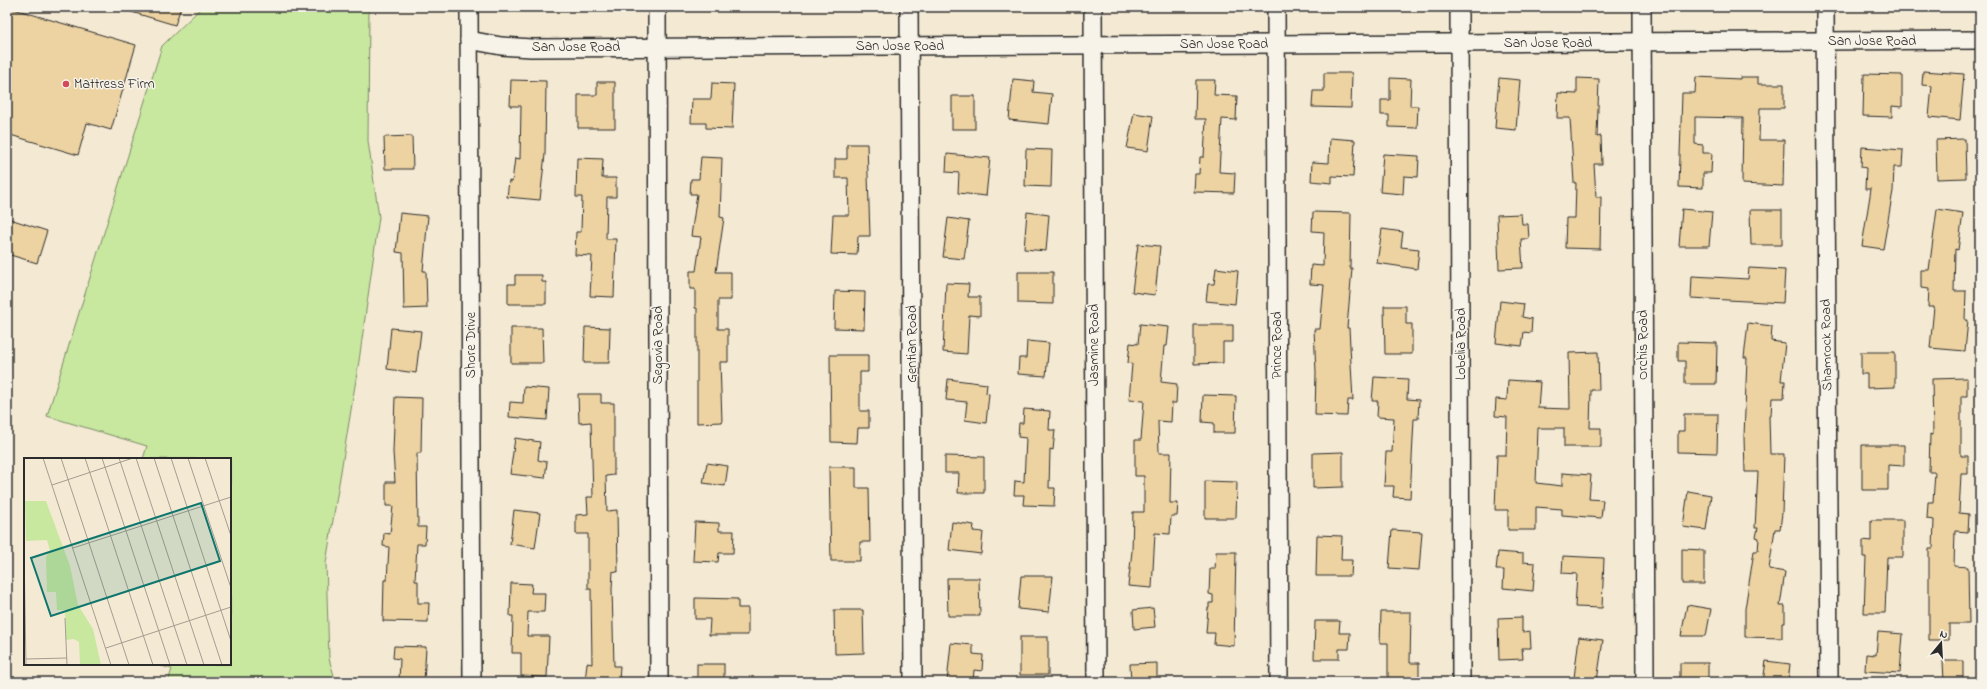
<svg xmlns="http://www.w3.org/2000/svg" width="1987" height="689" viewBox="0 0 1987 689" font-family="'Indie Flower',sans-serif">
  <rect width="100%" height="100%" fill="#f4e9d3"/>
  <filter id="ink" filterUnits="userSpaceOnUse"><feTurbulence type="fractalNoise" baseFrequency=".025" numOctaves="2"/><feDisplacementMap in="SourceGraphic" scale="8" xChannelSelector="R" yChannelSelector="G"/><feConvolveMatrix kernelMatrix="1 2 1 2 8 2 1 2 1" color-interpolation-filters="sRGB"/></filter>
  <g filter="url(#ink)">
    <polygon fill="#c8e8a0" stroke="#7a8a66" points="202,7 369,7 368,141 379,217 359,361 326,563 329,659 336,682 168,682 172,669 154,664 230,664 230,459 143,459 147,446 47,416 162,46"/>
    <g fill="#edd3a2" stroke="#2b2b2b">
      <polygon points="7,7 136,45 111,130 87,123 78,155 7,134"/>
      <polygon points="125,7 181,7 175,25 125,10"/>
      <polygon points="1923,71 1964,74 1960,120 1929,117 1932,86 1922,85"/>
      <polygon points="1324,73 1352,73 1351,108 1312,107 1313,91 1324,91"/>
      <polygon points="1864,74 1902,75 1902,107 1892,106 1892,117 1863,116"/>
      <polygon points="1696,77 1740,79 1740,77 1758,77 1758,84 1784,84 1784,108 1760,108 1759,140 1784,140 1783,186 1742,184 1743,118 1695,117 1695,144 1703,145 1703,153 1712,153 1711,173 1703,173 1703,188 1679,187 1682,93 1695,93"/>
      <polygon points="1390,78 1411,79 1410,106 1418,106 1417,128 1389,127 1389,115 1381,115 1381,100 1390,100"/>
      <polygon points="1499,78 1520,80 1516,130 1495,128"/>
      <polygon points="1577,78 1599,79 1597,137 1601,136 1602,164 1594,164 1596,197 1601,197 1600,249 1565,248 1566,218 1575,218 1576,183 1574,183 1570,118 1557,118 1558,93 1577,94"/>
      <polygon points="1013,79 1034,81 1033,92 1052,94 1049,124 1009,120"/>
      <polygon points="511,80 546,81 545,154 540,200 507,197 509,181 512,182 515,158 520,159 521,106 510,106"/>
      <polygon points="1196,80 1215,80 1214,95 1237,96 1236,120 1222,119 1219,172 1235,173 1234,193 1194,192 1195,174 1199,174 1200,157 1204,157 1206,119 1195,119"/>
      <polygon points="597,82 615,82 615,128 578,128 578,95 597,95"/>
      <polygon points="712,83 734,84 732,129 706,128 706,123 691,123 692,99 711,99"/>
      <rect x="952" y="96" width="23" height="33"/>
      <polygon points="1134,113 1153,116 1148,151 1127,148"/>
      <polygon points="412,136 413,169 385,169 384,137"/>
      <polygon points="1330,138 1355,140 1353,177 1332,176 1332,183 1311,181 1312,162 1329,163"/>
      <polygon points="1965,139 1966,178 1937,179 1936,140"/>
      <polygon points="847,144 867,144 870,236 858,236 857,255 831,254 833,215 849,215 848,178 835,178 835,159 847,159"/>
      <polygon points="1862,147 1903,150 1902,167 1894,167 1893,191 1883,249 1862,246 1871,189 1865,189 1866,168 1861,167"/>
      <polygon points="1026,149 1052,150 1051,187 1025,186"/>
      <polygon points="947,154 990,158 986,196 958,193 959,173 946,172"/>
      <polygon points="1383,154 1419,156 1418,177 1404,176 1403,194 1380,192"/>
      <polygon points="701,157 722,158 720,217 724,218 716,272 731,272 731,300 718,300 718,329 728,329 728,362 720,362 722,422 697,423 697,308 695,308 695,289 690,289 690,271 696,271 701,237 691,236 697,194 690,194 691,179 699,179"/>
      <polygon points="577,158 603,159 602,178 616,178 616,197 607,197 606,239 616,239 614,297 590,296 592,256 575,255 576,232 581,232 582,197 576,197"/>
      <polygon points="1682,209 1712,212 1709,246 1679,246"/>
      <polygon points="1937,209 1963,213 1958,250 1955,249 1954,291 1966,291 1965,320 1968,320 1965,351 1930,348 1934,307 1928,307 1929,289 1921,288 1921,270 1929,270"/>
      <polygon points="1750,210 1782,210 1782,245 1751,245"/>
      <polygon points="1027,212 1049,215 1046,251 1024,249"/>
      <polygon points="1313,212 1351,213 1350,268 1352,268 1347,328 1349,328 1353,400 1348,400 1347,416 1315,415 1316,372 1314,329 1320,329 1324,285 1310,284 1311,265 1323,266 1324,232 1312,231"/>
      <polygon points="400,213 428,216 423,271 426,271 427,308 404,309 403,253 396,252"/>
      <polygon points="1521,214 1522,224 1528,224 1529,239 1521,239 1523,268 1499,269 1497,215"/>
      <polygon points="7,218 47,231 37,263 7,254"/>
      <polygon points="948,218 969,221 964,259 943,257"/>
      <polygon points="1382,229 1403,232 1401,247 1419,249 1417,269 1377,263"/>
      <polygon points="1138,244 1160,246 1155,295 1132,292"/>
      <polygon points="1216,268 1238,271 1235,304 1206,301 1208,284 1214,284"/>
      <polygon points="1749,268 1785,270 1783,303 1691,298 1692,276 1748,279"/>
      <polygon points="1018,272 1053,272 1053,304 1018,303"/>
      <polygon points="515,275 542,275 542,282 546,282 546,304 508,304 508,284 515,284"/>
      <polygon points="946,283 969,284 968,297 980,297 980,316 969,315 967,354 943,352"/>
      <polygon points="835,291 865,292 864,329 834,328"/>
      <polygon points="1500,301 1524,304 1522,317 1532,319 1531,333 1524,332 1522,346 1496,343"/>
      <polygon points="1384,306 1406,306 1406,324 1412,324 1412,354 1385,354"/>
      <polygon points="1748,323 1772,326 1771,341 1785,343 1781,381 1785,381 1784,398 1772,398 1771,416 1769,416 1770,454 1784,454 1782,513 1780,529 1775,529 1769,569 1785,572 1780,606 1785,606 1785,623 1782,623 1782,638 1745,637 1745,609 1754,551 1758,551 1759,538 1756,537 1758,528 1755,528 1758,472 1745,472 1744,437 1747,358 1744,358"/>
      <polygon points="1140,324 1169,327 1167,346 1164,346 1161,382 1177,384 1176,403 1172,403 1171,422 1158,421 1159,453 1171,453 1170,503 1178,503 1177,516 1171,516 1170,534 1155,533 1152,588 1128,586 1132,551 1133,512 1144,512 1144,476 1135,476 1135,440 1141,440 1144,401 1129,400 1132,364 1128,363 1130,343 1138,344"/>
      <polygon points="1194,325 1233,325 1233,342 1223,342 1223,363 1194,364"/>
      <polygon points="585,327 610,328 609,363 584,363"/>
      <polygon points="391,328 421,331 416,373 387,369"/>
      <polygon points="511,328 542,328 543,363 511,363"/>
      <polygon points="1027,341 1049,343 1046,376 1018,374 1019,358 1026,358"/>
      <polygon points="1678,342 1717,343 1716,384 1685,384 1685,361 1678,361"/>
      <polygon points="1598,352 1599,390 1591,390 1590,428 1601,428 1601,447 1564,447 1564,428 1538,428 1536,483 1562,486 1562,473 1591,475 1589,499 1603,500 1601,518 1562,515 1562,509 1536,507 1536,530 1508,530 1508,510 1495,510 1497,455 1506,455 1507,417 1495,416 1496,399 1507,400 1508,380 1540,382 1538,408 1570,409 1569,353"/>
      <polygon points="1861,352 1895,352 1895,387 1867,388 1867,374 1861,374"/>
      <polygon points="830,355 868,355 868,372 860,372 860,411 869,411 869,428 858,428 857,443 831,442"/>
      <polygon points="1374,377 1408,379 1407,399 1419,400 1418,419 1414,419 1410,498 1393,497 1394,486 1384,486 1386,452 1392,452 1394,418 1377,417 1378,401 1372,401"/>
      <polygon points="1967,378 1967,396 1961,396 1961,456 1968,456 1968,474 1961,474 1959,513 1969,514 1968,532 1955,531 1954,566 1968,567 1969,624 1949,624 1949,640 1929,640 1929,548 1933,548 1934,520 1927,519 1928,502 1933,502 1935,472 1929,472 1930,434 1933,435 1932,379"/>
      <polygon points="948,379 987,384 986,393 989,394 986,423 965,420 967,402 946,400"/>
      <polygon points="524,387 549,389 547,420 509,417 510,402 523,403"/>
      <polygon points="578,394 601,394 601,403 614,403 614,475 606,476 607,511 617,510 618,572 613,571 612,589 614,666 620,666 619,682 585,682 587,663 592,664 591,589 588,589 588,534 576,534 576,515 588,514 587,497 593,497 591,422 579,423"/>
      <polygon points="1203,395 1236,396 1235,433 1214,433 1214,423 1202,422"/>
      <polygon points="395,397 422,398 421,453 417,453 418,527 426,527 425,544 417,544 415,581 418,581 418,603 429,603 428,622 383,621 384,580 387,580 389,547 383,546 384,533 390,534 393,506 386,506 386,482 395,482 393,452"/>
      <polygon points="1024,409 1050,411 1049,430 1055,430 1053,450 1050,449 1049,488 1055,488 1054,506 1023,505 1024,495 1014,495 1015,481 1024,482 1026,438 1018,437 1019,423 1023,423"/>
      <polygon points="1684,414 1718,414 1717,453 1678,452 1678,431 1684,431"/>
      <polygon points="515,438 540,442 538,460 547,462 545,478 510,474"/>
      <polygon points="1862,445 1904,445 1904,466 1888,465 1888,490 1862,490"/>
      <polygon points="1343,452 1343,487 1313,488 1313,453"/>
      <polygon points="945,456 984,457 984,493 958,493 959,473 945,473"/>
      <polygon points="707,463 728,466 725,486 703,483"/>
      <polygon points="829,467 856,467 856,488 869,488 870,542 860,542 860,561 831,561"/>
      <polygon points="1205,481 1237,482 1236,518 1205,518"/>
      <polygon points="1688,491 1711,495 1706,530 1683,527"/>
      <polygon points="514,510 540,513 535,548 510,544"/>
      <polygon points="1871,520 1903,520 1903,557 1887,557 1885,613 1864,613 1866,557 1863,557 1863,540 1871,541"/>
      <polygon points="695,522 719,523 719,531 734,531 733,553 719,553 718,562 693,561"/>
      <polygon points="952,522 974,525 973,531 983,532 981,554 949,550"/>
      <polygon points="1392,530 1422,532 1419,570 1389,568"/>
      <polygon points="1317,535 1342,536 1341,560 1352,560 1351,576 1316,576"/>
      <polygon points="1682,549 1704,550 1704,584 1682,584"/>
      <polygon points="1216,552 1236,552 1234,646 1214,644 1215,633 1206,633 1208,608 1209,608 1209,603 1213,603 1213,595 1209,594 1210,569 1215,569"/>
      <polygon points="1498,552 1523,554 1523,562 1535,563 1533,591 1503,588 1504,570 1496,570"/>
      <polygon points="1563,556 1604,558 1602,608 1575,607 1577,574 1562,573"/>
      <polygon points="1021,576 1053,576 1049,612 1018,609"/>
      <polygon points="947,578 979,578 980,616 948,616"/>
      <polygon points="511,583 532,584 531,593 545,593 544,612 528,612 527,636 549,636 547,677 521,676 521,653 512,653 513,616 510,616"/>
      <polygon points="695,598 738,599 738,608 748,608 748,635 709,635 710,619 695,619"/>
      <polygon points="1687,605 1711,609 1706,636 1681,636"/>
      <polygon points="1153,608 1155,627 1134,629 1133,610"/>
      <polygon points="834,610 863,610 864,653 835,654"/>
      <polygon points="1381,612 1411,612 1410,663 1419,663 1419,680 1388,682 1388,643 1380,643"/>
      <polygon points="1522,617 1522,632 1530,631 1531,648 1522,648 1523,659 1499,660 1498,618"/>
      <polygon points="1315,621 1340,621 1339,633 1350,633 1349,649 1339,649 1339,659 1314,659"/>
      <polygon points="1878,632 1903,634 1900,673 1865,671 1866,654 1876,655"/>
      <rect x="1020" y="637" width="28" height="38"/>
      <polygon points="1579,637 1603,640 1597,681 1574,678"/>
      <polygon points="951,643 973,645 973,654 983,655 982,671 974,670 973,682 947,682"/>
      <polygon points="394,646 426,647 424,682 399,682 400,659 393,658"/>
      <polygon points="1766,661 1790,664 1788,682 1763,682"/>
      <polygon points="1943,661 1963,661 1963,682 1944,682"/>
      <polygon points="1157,663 1157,682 1131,682 1130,664"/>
      <rect x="1680" y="663" width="28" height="19"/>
      <rect x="697" y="664" width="27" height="18"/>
    </g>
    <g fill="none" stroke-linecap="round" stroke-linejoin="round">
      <g stroke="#2b2b2b" stroke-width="20">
        <g id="minor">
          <polyline points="469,7 472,682"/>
          <polyline points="657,7 659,682"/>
          <polyline points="909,7 913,682"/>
          <polyline points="1093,7 1096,682"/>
          <polyline points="1276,7 1279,682"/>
          <polyline points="1459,7 1461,682"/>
          <polyline points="1642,7 1645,682"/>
          <polyline points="1825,7 1829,682"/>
          <polyline points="469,40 501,46 531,48 1980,40"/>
        </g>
      </g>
      <use href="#minor" stroke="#f7f3e8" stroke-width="17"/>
    </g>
  </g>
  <circle fill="#d1495b" stroke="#f7f3e8" stroke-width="1.5" cx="66" cy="84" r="4"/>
  <g text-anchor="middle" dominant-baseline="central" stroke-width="3" stroke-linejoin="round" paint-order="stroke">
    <g font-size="14" fill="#2b2b2b" stroke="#f7f3e8">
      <text x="1872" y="41">San Jose Road</text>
      <text x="1548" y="43">San Jose Road</text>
      <text x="1224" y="44">San Jose Road</text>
      <text x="900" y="46">San Jose Road</text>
      <text x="576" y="47">San Jose Road</text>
      <text transform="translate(912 344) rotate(-90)">Gentian Road</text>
      <text transform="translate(1461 344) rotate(-90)">Lobelia Road</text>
      <text transform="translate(471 345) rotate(-90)">Shore Drive</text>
      <text transform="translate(658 345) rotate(-90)">Segovia Road</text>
      <text transform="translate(1094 345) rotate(-90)">Jasmine Road</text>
      <text transform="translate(1277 345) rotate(-90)">Prince Road</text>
      <text transform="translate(1643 345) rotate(-90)">Orchis Road</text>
      <text transform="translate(1827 345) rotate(-91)">Shamrock Road</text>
    </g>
    <g font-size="14" fill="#2b2b2b" stroke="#f7f3e8" text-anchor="start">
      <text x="74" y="84">Mattress Firm</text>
    </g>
  </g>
  <g transform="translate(24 458)">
    <rect width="207" height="207" fill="#f4e9d3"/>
    <path d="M1,43H22L46,108L54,147L69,171L77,207H56L55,184L50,181L42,182L41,152H33L32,134H23L22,99L26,93L23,82L2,83Z" fill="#c8e8a0"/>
    <path fill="none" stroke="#a49d90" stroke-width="1" d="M19,0L87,207M37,0L105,207M61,0L129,207M78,0L146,207M95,0L163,207M112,0L180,207M130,0L198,207M147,0L207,183M164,0L207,130M181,0L207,78M28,27L109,0M49,90L207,39M0,92L2,207M41,160L43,207M82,190L207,149M2,201L43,200"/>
    <path fill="#0f766e" fill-opacity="0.15" stroke="#0f766e" stroke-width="2" d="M177,45L196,103L27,158L7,100Z"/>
    <rect width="207" height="207" fill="none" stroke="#2b2b2b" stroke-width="2"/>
  </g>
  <rect width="1987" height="689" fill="none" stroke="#f7f3e8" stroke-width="24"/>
  <rect x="12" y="12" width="1963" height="665" fill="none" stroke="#2b2b2b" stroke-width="1.5" filter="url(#ink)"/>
  <g transform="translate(1941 643) rotate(18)" stroke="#f7f3e8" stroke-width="3" paint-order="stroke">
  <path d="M0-3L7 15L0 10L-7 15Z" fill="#2b2b2b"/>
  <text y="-6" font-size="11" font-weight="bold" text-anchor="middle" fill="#2b2b2b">N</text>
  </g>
</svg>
